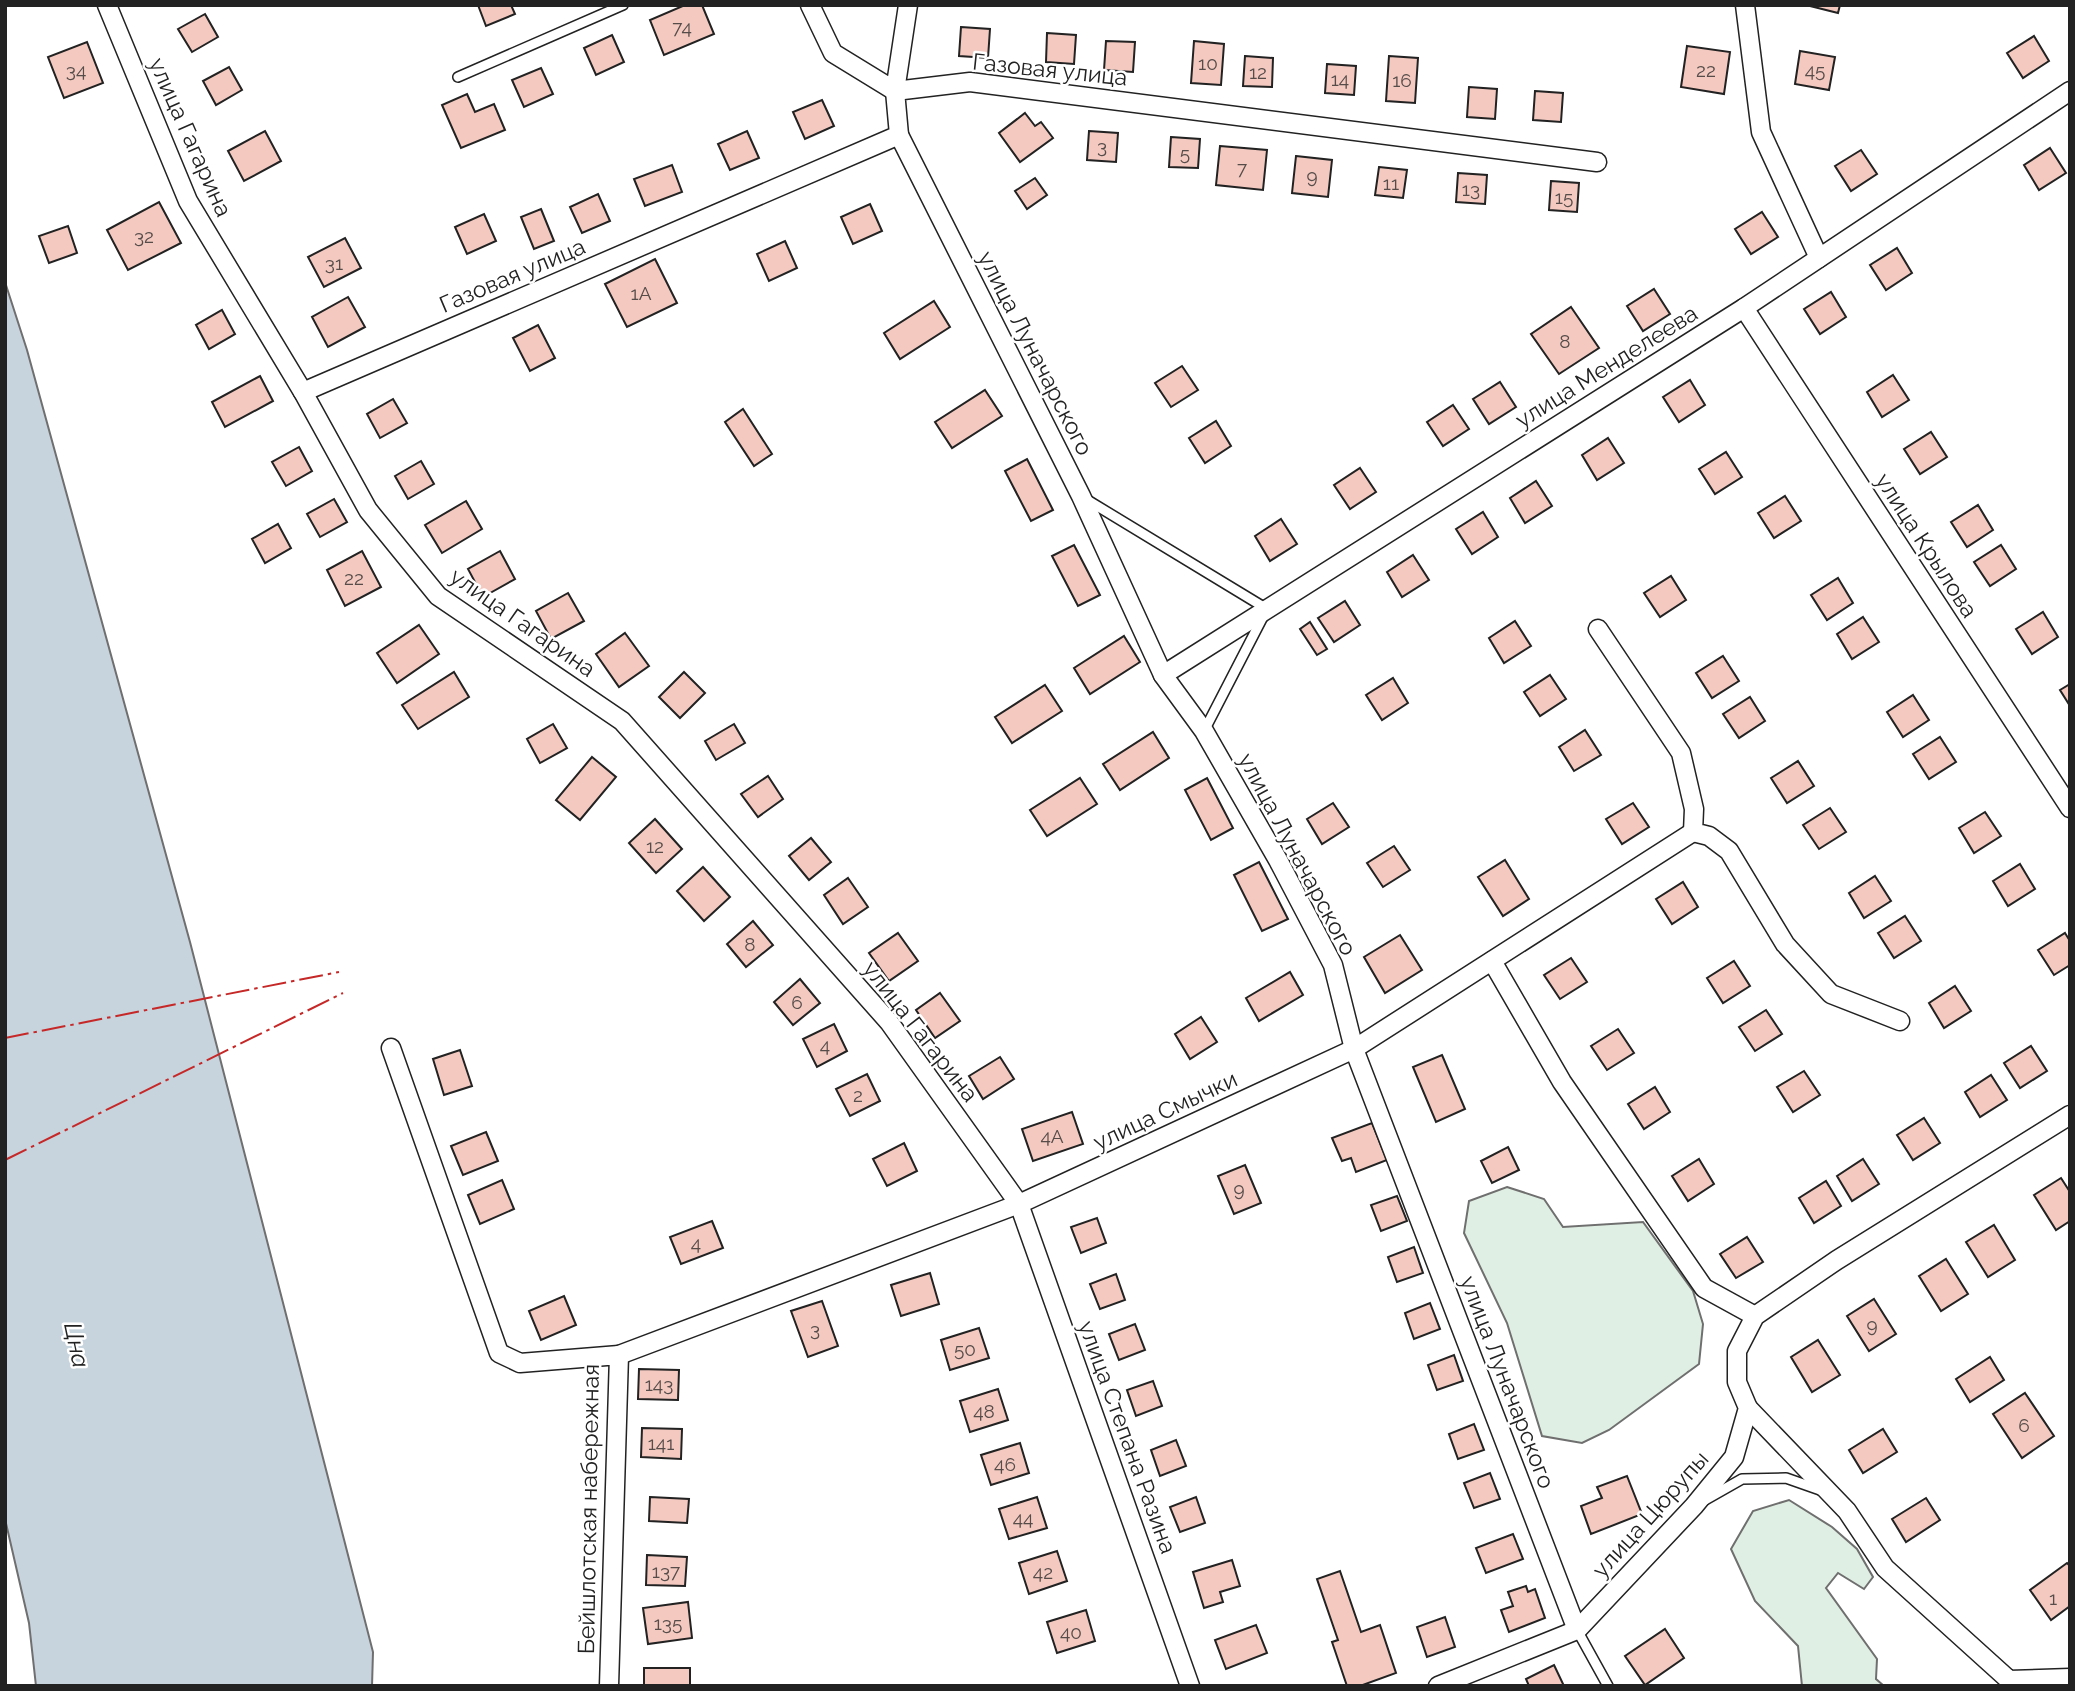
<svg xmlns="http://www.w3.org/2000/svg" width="2075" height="1691" viewBox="0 0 2075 1691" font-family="Raleway,sans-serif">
  <rect width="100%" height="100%" fill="#fff"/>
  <g fill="#e0efe3" stroke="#6f6f6f" stroke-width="2">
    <polygon points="1507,1187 1544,1199 1563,1227 1643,1222 1693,1291 1703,1324 1699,1364 1609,1430 1582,1443 1542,1436 1507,1323 1464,1233 1469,1201"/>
    <polygon points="1789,1500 1832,1527 1857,1549 1873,1577 1864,1589 1838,1573 1826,1588 1877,1659 1876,1679 1884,1686 1802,1686 1798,1646 1755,1601 1731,1549 1753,1511"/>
  </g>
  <polygon fill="#c7d3dd" stroke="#6f6f6f" stroke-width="2" points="5,282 27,350 190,942 373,1652 372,1686 36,1686 29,1623 5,1519"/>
  <g fill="#f3c9c0" stroke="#222" stroke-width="2">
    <polygon points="478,5 511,5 515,14 486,26"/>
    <polygon points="685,5 702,5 714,34 664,55 650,20"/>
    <polygon points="1806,5 1840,5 1838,13"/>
    <polygon points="205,14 218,37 192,52 178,29"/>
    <polygon points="961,27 990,29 988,58 959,56"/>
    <polygon points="1047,33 1076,35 1074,64 1046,62"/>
    <polygon points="612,35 624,62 596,75 584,48"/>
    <polygon points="2034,36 2049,61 2023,78 2007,53"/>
    <polygon points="1106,41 1135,42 1133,72 1104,70"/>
    <polygon points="1194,41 1224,44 1221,85 1191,83"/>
    <polygon points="87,42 103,83 64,98 48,57"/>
    <polygon points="1687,46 1730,52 1724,94 1681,87"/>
    <polygon points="1800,51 1835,57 1829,90 1795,84"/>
    <polygon points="1245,56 1273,58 1272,87 1243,86"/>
    <polygon points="1389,56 1418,58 1415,103 1386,101"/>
    <polygon points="1327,64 1356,66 1354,95 1325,93"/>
    <polygon points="229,67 242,90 216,105 203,81"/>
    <polygon points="541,68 553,94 524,107 512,80"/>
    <polygon points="1469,87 1497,89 1495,119 1467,117"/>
    <polygon points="1535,91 1563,93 1561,122 1533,120"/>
    <polygon points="467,94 475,112 494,104 505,130 461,148 442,105"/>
    <polygon points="822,100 834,126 805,139 793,112"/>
    <polygon points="1025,113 1035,126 1041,122 1053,138 1020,162 999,133"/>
    <polygon points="265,131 281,161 244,181 228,151"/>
    <polygon points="747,131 759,158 730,170 718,144"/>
    <polygon points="1089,131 1118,133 1116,162 1087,160"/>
    <polygon points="1171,137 1200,139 1198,168 1169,167"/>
    <polygon points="1220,146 1267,150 1263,190 1216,185"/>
    <polygon points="2050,148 2066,173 2039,190 2024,165"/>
    <polygon points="1861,150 1877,174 1851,191 1835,166"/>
    <polygon points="1296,156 1332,160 1328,197 1292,193"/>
    <polygon points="672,165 682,192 645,206 634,179"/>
    <polygon points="1379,167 1407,170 1403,198 1375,195"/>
    <polygon points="1458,173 1487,175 1485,204 1456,202"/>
    <polygon points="1035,178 1047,195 1027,209 1015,191"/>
    <polygon points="1551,181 1579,183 1577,212 1549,210"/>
    <polygon points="598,194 610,221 582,233 570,207"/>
    <polygon points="159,202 181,243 128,270 107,230"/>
    <polygon points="870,204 882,231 853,244 841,217"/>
    <polygon points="541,209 554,241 534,249 521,217"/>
    <polygon points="1762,212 1778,237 1751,254 1735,229"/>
    <polygon points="484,214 496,241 467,254 455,227"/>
    <polygon points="68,226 77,253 49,263 39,236"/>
    <polygon points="345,238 361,268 324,287 308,257"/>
    <polygon points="785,241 797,268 769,281 757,254"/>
    <polygon points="1897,248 1912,273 1886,290 1870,265"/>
    <polygon points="655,259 677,303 627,327 605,284"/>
    <polygon points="1654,289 1670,314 1643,331 1627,306"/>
    <polygon points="1831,292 1846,317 1820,334 1804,309"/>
    <polygon points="348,297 365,327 328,347 312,317"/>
    <polygon points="934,301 950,327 900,359 884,333"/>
    <polygon points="1571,307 1599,348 1559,374 1531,334"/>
    <polygon points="222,310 235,334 209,349 196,325"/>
    <polygon points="538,325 555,358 530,371 513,338"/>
    <polygon points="1182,366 1198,390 1171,407 1155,383"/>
    <polygon points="1893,375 1909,400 1882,417 1867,392"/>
    <polygon points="260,376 273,401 225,427 212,402"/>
    <polygon points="1690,380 1705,405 1679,422 1663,397"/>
    <polygon points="1500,382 1516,407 1489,424 1473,399"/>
    <polygon points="985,390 1002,416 952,448 935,422"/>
    <polygon points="393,399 407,423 380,438 367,414"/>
    <polygon points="1453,405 1469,429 1443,446 1427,422"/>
    <polygon points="743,409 772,454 754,466 725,422"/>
    <polygon points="1216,421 1231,446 1205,463 1189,438"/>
    <polygon points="1931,432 1947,457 1920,474 1904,449"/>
    <polygon points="1608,438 1624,463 1597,480 1582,455"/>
    <polygon points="299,447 312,471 286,486 272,462"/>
    <polygon points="1726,452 1742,477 1715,494 1699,469"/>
    <polygon points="1027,459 1053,510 1031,521 1005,471"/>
    <polygon points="421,461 434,484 408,499 395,476"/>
    <polygon points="1360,468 1376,492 1350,509 1334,485"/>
    <polygon points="1536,481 1552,506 1525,523 1510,498"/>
    <polygon points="1785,496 1801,521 1774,538 1758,513"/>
    <polygon points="334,499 347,522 320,537 307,514"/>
    <polygon points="466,501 482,529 442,553 425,525"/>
    <polygon points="1978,505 1993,530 1967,547 1951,522"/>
    <polygon points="1483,512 1498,537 1472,554 1456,529"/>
    <polygon points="1281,519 1297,544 1270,561 1255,536"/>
    <polygon points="278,524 291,548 265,563 252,539"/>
    <polygon points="1074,545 1100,595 1078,606 1052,556"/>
    <polygon points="2001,545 2016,569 1990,586 1974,562"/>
    <polygon points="362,551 381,587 345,606 327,570"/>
    <polygon points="500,551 515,579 483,597 468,569"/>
    <polygon points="1413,555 1429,580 1402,597 1387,572"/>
    <polygon points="1671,576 1686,600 1660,617 1644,593"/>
    <polygon points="1838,578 1853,603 1827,620 1811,595"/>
    <polygon points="568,593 584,621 551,639 536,611"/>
    <polygon points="1345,601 1360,625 1334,642 1318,618"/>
    <polygon points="2043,612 2058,637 2032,654 2016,629"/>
    <polygon points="1863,617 1879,642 1852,659 1837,634"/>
    <polygon points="1515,621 1531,646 1504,663 1489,638"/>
    <polygon points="1310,622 1327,649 1317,655 1300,629"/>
    <polygon points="419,625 439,654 397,683 377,653"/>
    <polygon points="625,633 649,666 619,687 596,654"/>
    <polygon points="1124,636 1140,662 1090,694 1074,668"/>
    <polygon points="1723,656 1739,681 1712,698 1696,673"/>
    <polygon points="454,672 469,697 418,729 402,705"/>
    <polygon points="684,672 705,693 680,718 659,697"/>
    <polygon points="1550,675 1566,699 1540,716 1524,692"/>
    <polygon points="1393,678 1408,703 1382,720 1366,695"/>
    <polygon points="2070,684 2070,706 2060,690"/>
    <polygon points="1045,685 1062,711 1012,743 995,717"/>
    <polygon points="1913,695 1929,720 1903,737 1887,712"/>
    <polygon points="1750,697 1765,721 1739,738 1723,714"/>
    <polygon points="553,724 567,748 540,763 527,739"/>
    <polygon points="734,724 745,743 716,760 705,741"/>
    <polygon points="1585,730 1601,755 1574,771 1559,747"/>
    <polygon points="1153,732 1169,758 1120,790 1103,764"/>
    <polygon points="1940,737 1956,762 1929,779 1913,754"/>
    <polygon points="592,757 616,777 580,820 556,800"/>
    <polygon points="1798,761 1814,786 1787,803 1771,778"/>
    <polygon points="768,776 783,799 758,817 741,794"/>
    <polygon points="1080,778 1097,804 1047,836 1030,810"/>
    <polygon points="1207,778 1233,828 1211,840 1185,790"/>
    <polygon points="1333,803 1349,827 1322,844 1307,819"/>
    <polygon points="1633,803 1649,827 1622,844 1606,819"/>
    <polygon points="1830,808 1846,832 1819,849 1803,825"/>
    <polygon points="1985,812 2001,836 1974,853 1959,828"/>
    <polygon points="655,819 682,849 656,873 629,843"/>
    <polygon points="811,838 831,862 809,880 789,856"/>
    <polygon points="1394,846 1410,870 1383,887 1367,863"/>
    <polygon points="1505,860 1529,899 1503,916 1478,877"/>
    <polygon points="1259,862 1288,919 1262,931 1234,875"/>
    <polygon points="2020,864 2035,889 2008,906 1993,881"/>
    <polygon points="703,867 730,897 704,921 677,891"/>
    <polygon points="1875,876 1891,901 1864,918 1849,893"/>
    <polygon points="848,878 868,907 843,924 824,895"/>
    <polygon points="1683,882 1698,907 1672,924 1656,899"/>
    <polygon points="1905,916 1921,941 1894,958 1878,933"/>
    <polygon points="753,921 773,945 746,967 727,944"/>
    <polygon points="898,933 918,961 889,981 869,953"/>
    <polygon points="2065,933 2070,941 2070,965 2054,975 2038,950"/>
    <polygon points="1400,935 1422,970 1385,993 1364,957"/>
    <polygon points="1571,958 1587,982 1560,999 1544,975"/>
    <polygon points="1734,961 1750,986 1723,1003 1707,978"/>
    <polygon points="1290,972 1303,995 1259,1021 1246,998"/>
    <polygon points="800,979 820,1003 793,1025 774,1002"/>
    <polygon points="1955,986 1971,1011 1944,1028 1929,1003"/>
    <polygon points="940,993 960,1021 935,1038 916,1010"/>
    <polygon points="1766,1010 1782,1034 1755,1051 1739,1027"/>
    <polygon points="1201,1017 1217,1042 1190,1059 1175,1034"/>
    <polygon points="834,1024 847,1051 817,1067 803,1039"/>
    <polygon points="1618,1029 1634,1053 1607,1070 1591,1046"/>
    <polygon points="2031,1046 2047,1071 2020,1088 2004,1063"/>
    <polygon points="460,1050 472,1086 444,1095 433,1059"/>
    <polygon points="1442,1055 1465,1109 1436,1122 1413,1067"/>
    <polygon points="1000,1057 1014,1079 983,1099 969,1076"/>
    <polygon points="1804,1071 1820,1095 1793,1112 1777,1087"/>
    <polygon points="867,1074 880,1101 850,1116 836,1089"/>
    <polygon points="1991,1075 2007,1100 1980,1117 1965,1092"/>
    <polygon points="1655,1087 1670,1112 1644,1129 1628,1104"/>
    <polygon points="1072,1112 1083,1144 1033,1161 1022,1129"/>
    <polygon points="1924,1118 1940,1143 1913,1160 1897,1135"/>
    <polygon points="1372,1123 1387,1160 1356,1172 1351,1158 1342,1161 1332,1138"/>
    <polygon points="486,1132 498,1161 463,1175 451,1146"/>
    <polygon points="904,1143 917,1171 887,1186 873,1159"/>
    <polygon points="1508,1147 1519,1170 1492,1183 1481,1161"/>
    <polygon points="1699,1159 1714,1184 1688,1201 1672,1176"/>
    <polygon points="1863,1159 1879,1184 1852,1201 1837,1176"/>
    <polygon points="1245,1165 1261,1203 1234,1214 1218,1176"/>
    <polygon points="2061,1178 2070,1192 2070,1221 2056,1230 2034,1195"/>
    <polygon points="502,1180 514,1209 480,1224 468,1195"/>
    <polygon points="1826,1181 1841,1206 1814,1223 1799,1198"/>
    <polygon points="1397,1196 1407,1221 1381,1231 1371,1205"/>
    <polygon points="1097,1218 1106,1243 1081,1253 1071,1227"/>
    <polygon points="712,1221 723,1248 681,1264 670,1237"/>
    <polygon points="1994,1225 2015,1260 1988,1277 1966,1242"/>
    <polygon points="1747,1237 1763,1262 1736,1278 1720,1254"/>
    <polygon points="1414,1247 1423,1273 1397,1282 1388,1257"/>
    <polygon points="1946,1259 1968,1294 1941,1311 1919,1276"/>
    <polygon points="930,1273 939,1304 901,1316 891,1285"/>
    <polygon points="1116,1274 1125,1300 1100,1309 1090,1284"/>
    <polygon points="564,1296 576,1325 541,1340 529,1311"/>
    <polygon points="1874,1299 1896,1334 1869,1351 1847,1316"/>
    <polygon points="822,1301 838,1346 808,1357 791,1311"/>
    <polygon points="1430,1303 1440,1329 1414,1339 1405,1313"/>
    <polygon points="1135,1324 1145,1350 1119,1360 1109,1334"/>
    <polygon points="979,1328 989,1358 950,1370 941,1340"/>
    <polygon points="1818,1340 1840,1375 1812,1392 1791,1357"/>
    <polygon points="1454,1355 1463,1381 1437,1390 1428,1365"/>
    <polygon points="1990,1357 2004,1380 1970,1402 1956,1379"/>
    <polygon points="639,1369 679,1370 678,1400 638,1399"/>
    <polygon points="1153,1381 1162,1406 1136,1416 1127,1390"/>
    <polygon points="998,1389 1008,1420 970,1432 960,1401"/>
    <polygon points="2025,1393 2054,1436 2022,1458 1993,1414"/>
    <polygon points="1474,1424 1484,1450 1458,1459 1449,1434"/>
    <polygon points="642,1428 682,1429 681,1459 641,1457"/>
    <polygon points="1883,1429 1897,1452 1863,1473 1849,1450"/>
    <polygon points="1176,1440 1186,1466 1160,1476 1151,1450"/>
    <polygon points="1020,1443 1029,1473 991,1485 981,1455"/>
    <polygon points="1490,1473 1500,1499 1474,1508 1464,1483"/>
    <polygon points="1627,1476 1642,1514 1591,1534 1581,1506 1602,1498 1597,1487"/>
    <polygon points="650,1497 689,1499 687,1523 649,1521"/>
    <polygon points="1037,1497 1047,1528 1009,1539 999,1509"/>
    <polygon points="1196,1497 1205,1523 1180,1532 1170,1507"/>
    <polygon points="1926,1498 1940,1520 1906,1542 1892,1519"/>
    <polygon points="1513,1534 1523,1559 1486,1573 1476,1548"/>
    <polygon points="1057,1551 1067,1581 1029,1594 1019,1563"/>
    <polygon points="647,1555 687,1557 685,1586 646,1585"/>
    <polygon points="1232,1560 1240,1586 1220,1592 1223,1602 1204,1608 1193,1572"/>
    <polygon points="2067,1563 2070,1566 2070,1606 2051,1620 2030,1590"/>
    <polygon points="1340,1571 1361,1632 1380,1625 1396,1673 1360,1686 1347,1686 1332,1642 1338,1640 1317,1579"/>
    <polygon points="1526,1586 1528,1592 1535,1589 1545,1618 1509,1632 1501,1610 1513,1606 1508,1592"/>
    <polygon points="688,1602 692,1638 648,1644 643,1608"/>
    <polygon points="1086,1610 1095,1641 1057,1653 1047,1622"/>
    <polygon points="1445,1617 1455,1647 1427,1657 1417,1627"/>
    <polygon points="1256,1625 1267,1653 1226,1669 1215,1640"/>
    <polygon points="1665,1629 1684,1658 1645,1685 1625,1656"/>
    <polygon points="1554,1665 1564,1686 1529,1686 1526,1679"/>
    <rect x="644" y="1668" width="46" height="18"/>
  </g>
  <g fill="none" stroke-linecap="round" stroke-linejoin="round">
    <g stroke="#222" stroke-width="12">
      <g id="service">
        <polyline points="458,77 623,5"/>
        <polyline points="1084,498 1267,609 1204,731"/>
        <polyline points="1705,1500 1742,1479 1786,1478 1823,1491"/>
        <polyline points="1577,1630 1608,1686"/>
      </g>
    </g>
    <g stroke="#222" stroke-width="21">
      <g id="minor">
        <polyline points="107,5 188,201 303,392 368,510 438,596 622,721 889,1022 1019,1204 1190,1686"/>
        <polyline points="810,5 833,53 895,91 908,5"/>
        <polyline points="1745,5 1761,132 1819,258"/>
        <polyline points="899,135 1081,496 1163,675 1204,731 1278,860 1333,965 1354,1049 1577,1630"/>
        <polyline points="1744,308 2070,808"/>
        <polyline points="303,392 899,135 895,91 970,82 1597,162"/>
        <polyline points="1598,629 1681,753 1694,809 1693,832 1709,836 1729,851 1785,944 1831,994 1900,1021"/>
        <polyline points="1163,675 1744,308 2070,91"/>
        <polyline points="1492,961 1562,1082 1704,1288 1755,1316"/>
        <polyline points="391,1048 499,1353 520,1363 619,1355 609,1686"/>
        <polyline points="619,1355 1019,1204 1354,1049 1693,832"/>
        <polyline points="1748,1408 1847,1511 1885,1568 2009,1680 2070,1678"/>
        <polyline points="1438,1686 1577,1630 1694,1506 1734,1457 1748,1408 1737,1382 1737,1351 1755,1316 1837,1260 2070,1115"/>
      </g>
    </g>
    <use href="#service" stroke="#fff" stroke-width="9"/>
    <use href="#minor" stroke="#fff" stroke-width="18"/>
    <g stroke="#c62828" stroke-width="2" stroke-dasharray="24 5 3.5 5" stroke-linecap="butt">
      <polyline points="5,1038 339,972"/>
      <polyline points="5,1160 343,993"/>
    </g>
  </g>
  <g text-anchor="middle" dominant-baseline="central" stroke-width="5" stroke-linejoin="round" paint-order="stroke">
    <g font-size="19" fill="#564c4a">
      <text x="682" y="27">74</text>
      <text x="1208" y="63">10</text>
      <text x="76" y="70">34</text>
      <text x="1706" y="70">22</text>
      <text x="1815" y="70">45</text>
      <text x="1258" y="72">12</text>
      <text x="1340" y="79">14</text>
      <text x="1402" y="80">16</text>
      <text x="1102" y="146">3</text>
      <text x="1185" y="153">5</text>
      <text x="1242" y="168">7</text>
      <text x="1312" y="176">9</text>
      <text x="1391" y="183">11</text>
      <text x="1471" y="189">13</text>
      <text x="1564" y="197">15</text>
      <text x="144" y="236">32</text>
      <text x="334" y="263">31</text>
      <text x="641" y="293">1А</text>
      <text x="1565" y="341">8</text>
      <text x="354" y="578">22</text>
      <text x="655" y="846">12</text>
      <text x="750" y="944">8</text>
      <text x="797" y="1002">6</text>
      <text x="825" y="1045">4</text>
      <text x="858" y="1095">2</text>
      <text x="1052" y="1136">4А</text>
      <text x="1239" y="1189">9</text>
      <text x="696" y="1243">4</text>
      <text x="1872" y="1325">9</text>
      <text x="815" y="1329">3</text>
      <text x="965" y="1349">50</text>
      <text x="659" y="1384">143</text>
      <text x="984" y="1411">48</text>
      <text x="2024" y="1425">6</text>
      <text x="661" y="1443">141</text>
      <text x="1005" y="1464">46</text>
      <text x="1023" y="1518">44</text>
      <text x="666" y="1571">137</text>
      <text x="1043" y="1572">42</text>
      <text x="2053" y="1598">1</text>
      <text x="668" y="1623">135</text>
      <text x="1071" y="1632">40</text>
    </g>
    <g font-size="23" fill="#222" stroke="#fff">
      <text transform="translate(1050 69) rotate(6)">Газовая улица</text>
      <text transform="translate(191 137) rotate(66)">улица Гагарина</text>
      <text transform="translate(512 275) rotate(-23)">Газовая улица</text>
      <text transform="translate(1036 353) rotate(63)">улица Луначарского</text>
      <text transform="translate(1606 366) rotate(-32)">улица Менделеева</text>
      <text transform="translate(1927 545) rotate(57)">улица Крылова</text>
      <text transform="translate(523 622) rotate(35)">улица Гагарина</text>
      <text transform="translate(1298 854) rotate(62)">улица Луначарского</text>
      <text transform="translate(921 1031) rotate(52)">улица Гагарина</text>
      <text transform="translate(1165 1110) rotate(-25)">улица Смычки</text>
      <text transform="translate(1508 1382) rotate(69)">улица Луначарского</text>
      <text transform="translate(1128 1437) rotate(70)">улица Степана Разина</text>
      <text transform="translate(588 1509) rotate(-89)">Бейшлотская набережная</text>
      <text transform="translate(1650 1514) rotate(-48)">улица Цюрупы</text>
    </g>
    <g font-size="24" font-style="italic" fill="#222" stroke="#fff">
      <text transform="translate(77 1345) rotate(78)">Цна</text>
    </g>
  </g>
  <rect width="2075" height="1691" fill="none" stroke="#222222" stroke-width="14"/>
</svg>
